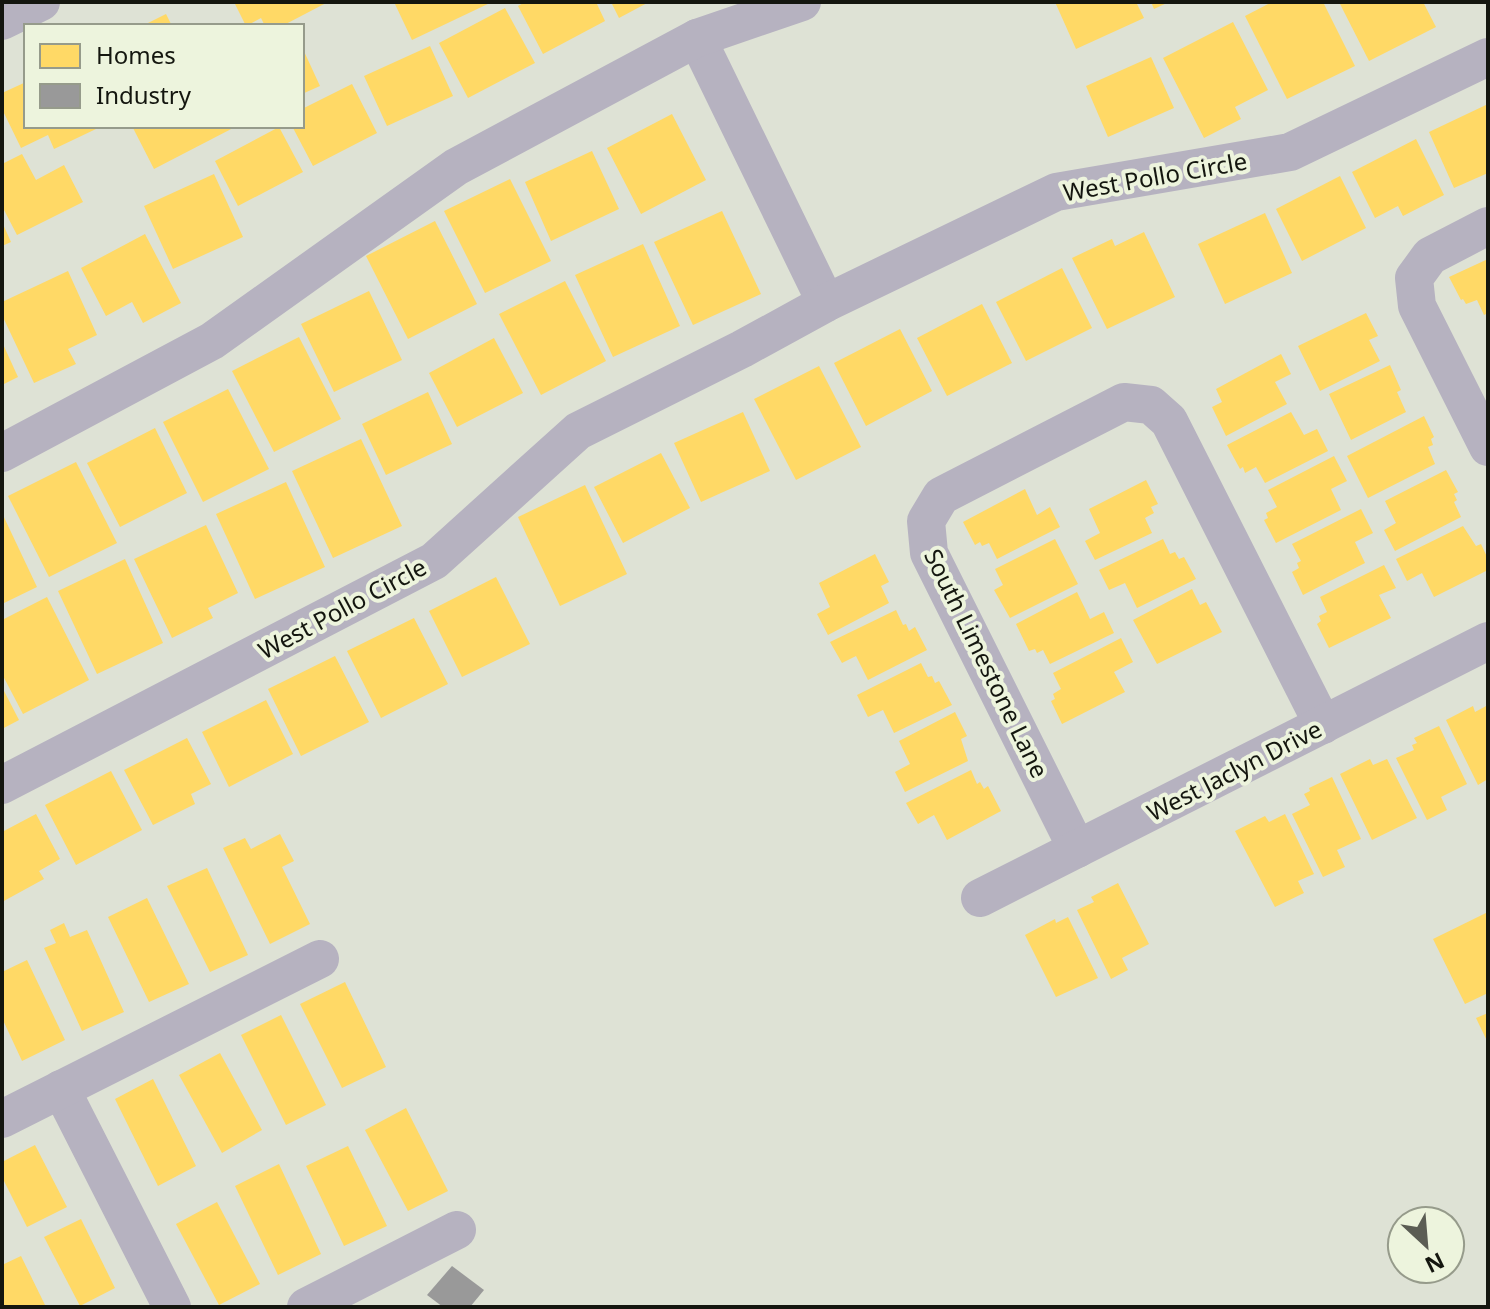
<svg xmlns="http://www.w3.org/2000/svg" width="1490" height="1309" viewBox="0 0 1490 1309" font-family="'Noto Sans',sans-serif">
  <rect width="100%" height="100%" fill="#dee2d5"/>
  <g fill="#ffd966">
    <polygon points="234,2 328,2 282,26 265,26 261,18 246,26"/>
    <polygon points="394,2 492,2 412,40"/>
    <polygon points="525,2 596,2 605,21 543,54 518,6"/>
    <polygon points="611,2 649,2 619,18"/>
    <polygon points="1055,2 1136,2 1144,18 1076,49"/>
    <polygon points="1151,2 1169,2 1154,9"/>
    <polygon points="1272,2 1323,2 1355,66 1287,99 1245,16"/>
    <polygon points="1339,2 1423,2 1436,27 1369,61"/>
    <polygon points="505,8 535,63 468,98 439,43"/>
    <polygon points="166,14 172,26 142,26"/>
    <polygon points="1233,22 1268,90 1235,107 1241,119 1204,138 1163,58"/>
    <polygon points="430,46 453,96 387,126 364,76"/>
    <polygon points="302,47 320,86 302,94"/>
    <polygon points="1151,57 1174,108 1108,137 1086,86"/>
    <polygon points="26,82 26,126 95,126 96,129 54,149 48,135 21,148 2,109 2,93"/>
    <polygon points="352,84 377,133 313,166 292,126 302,126 302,109"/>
    <polygon points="1488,104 1488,173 1454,188 1429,132"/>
    <polygon points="672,114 706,180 641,214 607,148"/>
    <polygon points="132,126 237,126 154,169"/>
    <polygon points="279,127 303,172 238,206 215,161"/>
    <polygon points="1416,139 1444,195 1403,216 1398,206 1375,218 1352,172"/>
    <polygon points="592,151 619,209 551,241 525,182"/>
    <polygon points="22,154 36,180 64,165 83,202 17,235 2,206 2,164"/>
    <polygon points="214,174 243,237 173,269 144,206"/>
    <polygon points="1340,176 1366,228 1302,261 1276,209"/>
    <polygon points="510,179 551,261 485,293 444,211"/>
    <polygon points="722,211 761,294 693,325 654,242"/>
    <polygon points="1265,213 1292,273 1225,304 1198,244"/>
    <polygon points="435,221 477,304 408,339 366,256"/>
    <polygon points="2,222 11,242 2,246"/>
    <polygon points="1144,232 1175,297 1107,329 1072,258 1112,239 1115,246"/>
    <polygon points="145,234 181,303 143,323 132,302 106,316 81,268"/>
    <polygon points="643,244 680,326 613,357 575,275"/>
    <polygon points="1488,259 1488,313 1484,315 1477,300 1466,304 1463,299 1461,300 1449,277"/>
    <polygon points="1062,268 1092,328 1026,361 996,302"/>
    <polygon points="68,271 97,335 68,349 76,364 34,383 2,315 2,302"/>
    <polygon points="565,281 606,361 541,395 499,314"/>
    <polygon points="369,291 402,360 334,392 301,324"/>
    <polygon points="982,304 1012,363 947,396 917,338"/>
    <polygon points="1366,313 1378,336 1369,340 1380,361 1320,391 1298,346"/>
    <polygon points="900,329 932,391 866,426 834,363"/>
    <polygon points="299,337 341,419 274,452 232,371"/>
    <polygon points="494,338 523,393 457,427 429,373"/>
    <polygon points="2,342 18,377 2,385"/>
    <polygon points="1281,354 1291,374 1275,382 1287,404 1226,436 1212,407 1222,402 1216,389"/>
    <polygon points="1390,365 1401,390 1397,392 1406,412 1351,440 1329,394"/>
    <polygon points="819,366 861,447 796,480 754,399"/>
    <polygon points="228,389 269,469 203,502 163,422"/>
    <polygon points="428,392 452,444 386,475 362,424"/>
    <polygon points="743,412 770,471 701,502 674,443"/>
    <polygon points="1291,412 1304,435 1317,429 1328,451 1265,483 1256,467 1245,473 1243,467 1240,469 1227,445"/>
    <polygon points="1424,416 1434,437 1431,439 1433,445 1428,447 1435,464 1368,498 1347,456"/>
    <polygon points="155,428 187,493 120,527 87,463"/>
    <polygon points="361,439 402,526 333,558 292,471"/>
    <polygon points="661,453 690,508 623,543 594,487"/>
    <polygon points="1334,456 1347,481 1331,489 1341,510 1276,543 1264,520 1268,518 1266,513 1277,507 1268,490"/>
    <polygon points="76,462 117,543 49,577 8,496"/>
    <polygon points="1446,470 1458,492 1454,494 1457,500 1454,502 1461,517 1395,551 1384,530 1396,523 1385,501"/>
    <polygon points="1146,480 1158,504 1151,507 1154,513 1145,518 1152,533 1095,560 1085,541 1100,533 1089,509"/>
    <polygon points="286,482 325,567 255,599 216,514"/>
    <polygon points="585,485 627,574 560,606 518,517"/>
    <polygon points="1025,489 1037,515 1050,507 1060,527 997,559 989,543 982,546 980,542 975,545 963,522"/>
    <polygon points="1361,509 1373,533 1355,542 1365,563 1303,595 1292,572 1299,568 1297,563 1301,561 1292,544"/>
    <polygon points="2,513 37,587 2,604"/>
    <polygon points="206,525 238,593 208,608 213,618 172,638 134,559"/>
    <polygon points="1463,526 1476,546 1481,544 1488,559 1488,570 1434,597 1422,573 1407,581 1396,559"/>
    <polygon points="1055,539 1078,584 1010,618 994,590 1003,585 995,569"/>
    <polygon points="1163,539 1170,554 1175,552 1179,559 1184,557 1196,579 1137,608 1125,583 1109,590 1099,570"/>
    <polygon points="875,554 889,582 881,586 889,603 828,635 817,614 830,607 819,583"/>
    <polygon points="125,559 163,643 97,674 58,591"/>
    <polygon points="1384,565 1396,588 1379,595 1391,618 1329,648 1317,624 1321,621 1319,616 1327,612 1320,597"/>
    <polygon points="496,577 530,644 462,677 429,611"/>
    <polygon points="1192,589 1200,605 1206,602 1222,632 1157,664 1133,620"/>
    <polygon points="1077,592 1090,619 1104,612 1114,633 1050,664 1043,650 1037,653 1035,649 1029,651 1016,624"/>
    <polygon points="47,597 89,680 23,714 2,674 2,620"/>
    <polygon points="896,610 903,625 906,624 909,631 915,627 927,650 868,680 856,656 842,663 830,642"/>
    <polygon points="414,618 448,684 381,718 347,651"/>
    <polygon points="1121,638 1133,662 1114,672 1125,692 1062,724 1051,701 1055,699 1053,694 1061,689 1053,673"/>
    <polygon points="335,656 369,722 301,756 268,689"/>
    <polygon points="921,663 928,677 932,676 935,683 939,681 952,705 894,733 883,710 868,717 857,695"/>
    <polygon points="2,687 19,720 2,729"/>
    <polygon points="266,700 293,754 229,787 202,732"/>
    <polygon points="1488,705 1488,779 1478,785 1446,720 1473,706 1475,712"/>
    <polygon points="955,712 967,736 961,739 968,761 905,792 895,772 910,764 899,741"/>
    <polygon points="1439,726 1467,784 1441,797 1447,810 1427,820 1396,758 1414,750 1412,745 1417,743 1414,738"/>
    <polygon points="187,738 211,784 191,794 195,804 153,825 124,770"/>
    <polygon points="1370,759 1373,765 1387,759 1417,818 1372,840 1340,774"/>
    <polygon points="971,770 977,784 980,782 984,789 988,786 1001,811 947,840 934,815 918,824 906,803"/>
    <polygon points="111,771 142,830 76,865 45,805"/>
    <polygon points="1332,777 1361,839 1337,850 1345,867 1323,877 1292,814 1310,805 1304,794 1310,791 1309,788"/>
    <polygon points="36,814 60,859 39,871 44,879 2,902 2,832"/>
    <polygon points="1285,814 1314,874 1298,881 1304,893 1275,907 1235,831 1265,816 1269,822"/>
    <polygon points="280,834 294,861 282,867 310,924 270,944 223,848 245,838 251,849"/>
    <polygon points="207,868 248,955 210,972 167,886"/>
    <polygon points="1118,883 1149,944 1122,958 1128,970 1111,979 1077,910 1094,902 1091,897"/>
    <polygon points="147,898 189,984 149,1002 108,917"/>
    <polygon points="1488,912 1488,993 1465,1004 1433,939"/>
    <polygon points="1068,917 1098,978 1056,997 1025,935 1055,919 1056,923"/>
    <polygon points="64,923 70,937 87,930 124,1012 82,1031 44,948 56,943 50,930"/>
    <polygon points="27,960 65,1040 22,1061 2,1018 2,972"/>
    <polygon points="345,982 386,1067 342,1088 300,1004"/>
    <polygon points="1488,1013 1488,1043 1476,1018"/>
    <polygon points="281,1015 326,1105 286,1125 241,1035"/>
    <polygon points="220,1053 262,1130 222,1153 179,1075"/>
    <polygon points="153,1079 196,1166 158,1186 115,1099"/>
    <polygon points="406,1108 448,1191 408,1211 365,1130"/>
    <polygon points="35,1145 67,1207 27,1227 2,1177 2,1162"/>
    <polygon points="348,1146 387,1226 344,1246 306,1166"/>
    <polygon points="279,1164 321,1254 278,1275 235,1186"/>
    <polygon points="217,1202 260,1284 219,1305 176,1224"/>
    <polygon points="81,1219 115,1288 80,1306 44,1237"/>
    <polygon points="21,1256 46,1307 2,1307 2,1265"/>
  </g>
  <polygon fill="#999" points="452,1266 484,1290 470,1307 443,1307 427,1295"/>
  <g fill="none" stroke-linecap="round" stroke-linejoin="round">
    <g stroke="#b6b2c0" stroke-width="38">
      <polyline points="2,21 41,2"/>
      <polyline points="697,38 826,303"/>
      <polyline points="1488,226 1430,256 1414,278 1417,306 1488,447"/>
      <polyline points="2,453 212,341 456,167 697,38 802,2"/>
      <polyline points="2,785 434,561 578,431 742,349 826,303 1056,192 1290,152 1488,57"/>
      <polyline points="1077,849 929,553 926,521 941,496 1124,402 1151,405 1169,421 1323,725"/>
      <polyline points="980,898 1488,641"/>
      <polyline points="61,1089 172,1307"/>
      <polyline points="2,1119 320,959"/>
      <polyline points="306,1307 457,1230"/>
    </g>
  </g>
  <g text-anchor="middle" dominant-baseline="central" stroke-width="8" stroke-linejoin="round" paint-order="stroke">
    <g font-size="24" fill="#14160f" stroke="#edf4dd">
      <text transform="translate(1155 176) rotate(-10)">West Pollo Circle</text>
      <text transform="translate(342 608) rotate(-28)">West Pollo Circle</text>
      <text transform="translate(987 663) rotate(64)">South Limestone Lane</text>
      <text transform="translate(1234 770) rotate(-27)">West Jaclyn Drive</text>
    </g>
  </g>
  <rect width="1490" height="1309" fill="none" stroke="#14160f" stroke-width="8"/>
  <rect x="24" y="24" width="280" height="104" fill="#edf4dd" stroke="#969b8b" stroke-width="2"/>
  <rect x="40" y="44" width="40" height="24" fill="#ffd966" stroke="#969b8b" stroke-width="2"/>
  <text x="96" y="64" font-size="24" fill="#14160f">Homes</text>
  <rect x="40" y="84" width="40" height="24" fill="#999999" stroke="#969b8b" stroke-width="2"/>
  <text x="96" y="104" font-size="24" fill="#14160f">Industry</text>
  <g transform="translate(1426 1245) rotate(154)"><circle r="38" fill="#edf4dd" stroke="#969b8b" stroke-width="2"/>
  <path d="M0-6L14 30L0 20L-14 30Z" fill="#5b5d54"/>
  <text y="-12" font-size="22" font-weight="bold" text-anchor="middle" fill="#14160f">N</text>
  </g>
</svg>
